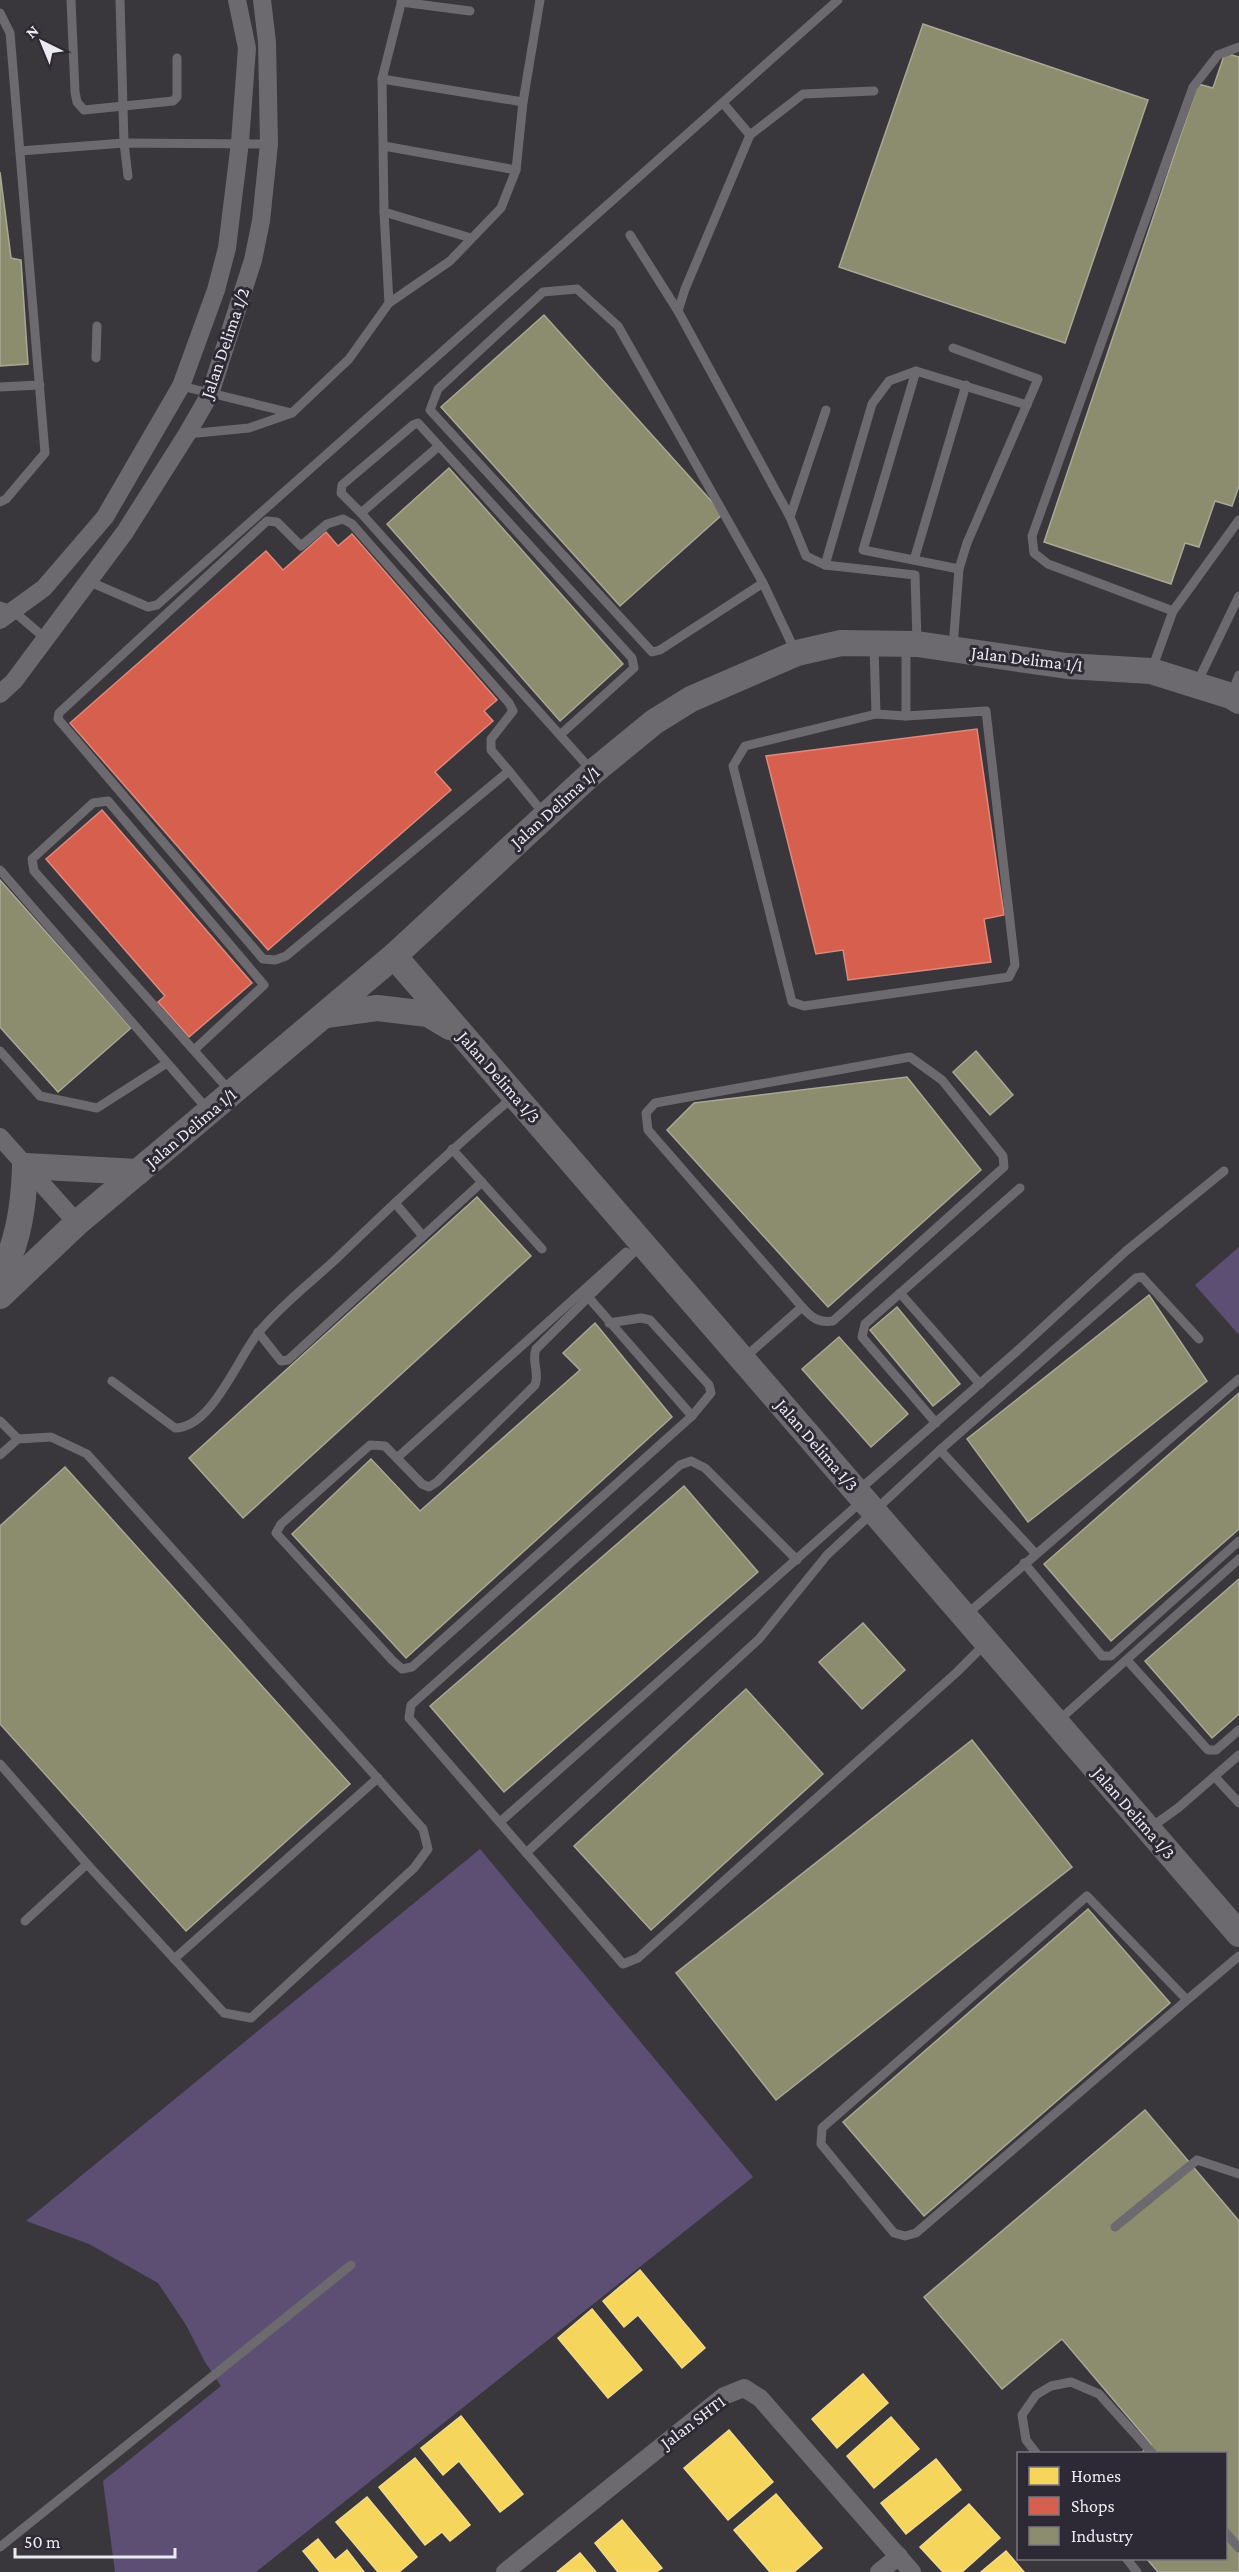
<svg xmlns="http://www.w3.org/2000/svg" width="1239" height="2572" viewBox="0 0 1239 2572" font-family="'Crimson Pro',serif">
  <rect width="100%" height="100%" fill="#39373c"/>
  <g fill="#5d4e73">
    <polygon points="1239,1247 1239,1335 1195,1285"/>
    <polygon points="480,1849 753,2177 256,2572 115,2572 103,2481 221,2386 205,2362 186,2325 158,2283 89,2244 26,2221"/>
  </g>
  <g fill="#f6d55c" stroke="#f3db89" stroke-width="1.5">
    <polygon points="640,2270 705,2348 682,2368 638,2315 624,2327 603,2301"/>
    <polygon points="592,2309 642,2370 608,2398 558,2338"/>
    <polygon points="863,2374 888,2403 837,2448 812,2419"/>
    <polygon points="461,2416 523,2494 500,2512 459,2461 443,2475 421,2448"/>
    <polygon points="891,2417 919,2449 874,2488 847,2456"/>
    <polygon points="729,2430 773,2482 728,2520 684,2468"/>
    <polygon points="415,2458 470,2525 450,2541 442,2532 425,2545 379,2487"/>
    <polygon points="936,2459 961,2490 906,2534 881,2503"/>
    <polygon points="776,2494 822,2548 794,2572 770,2572 734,2530"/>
    <polygon points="367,2497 417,2557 399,2572 378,2572 336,2522"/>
    <polygon points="969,2504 1000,2538 962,2572 943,2572 920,2547"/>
    <polygon points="622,2520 662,2568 656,2572 618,2572 595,2543"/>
    <polygon points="318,2539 335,2560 347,2550 364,2572 320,2572 303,2551"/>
    <polygon points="1006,2551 1024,2572 981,2572"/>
    <polygon points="580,2553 596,2572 557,2572"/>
  </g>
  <g fill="#d6604d" stroke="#dd897e" stroke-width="1.5">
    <polygon points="326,532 338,546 352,534 497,700 484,711 493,721 435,772 451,790 268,950 70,723 266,551 283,570"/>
    <polygon points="977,729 1004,915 984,919 991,962 848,980 843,950 816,954 766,756"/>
    <polygon points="102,810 252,983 189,1037 158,1002 165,996 46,859"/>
  </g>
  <g fill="#8c8c6e" stroke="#a9a895" stroke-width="1.5">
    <polygon points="923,24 1148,100 1065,343 839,267"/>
    <polygon points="1225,53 1239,57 1239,486 1232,506 1215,501 1199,547 1185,543 1171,584 1044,542 1198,84 1213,88"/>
    <polygon points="0,172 11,258 21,260 28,364 0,366"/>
    <polygon points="544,315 723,514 620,606 441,407"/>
    <polygon points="449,468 623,664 560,721 387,524"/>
    <polygon points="0,880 131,1028 58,1092 0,1027"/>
    <polygon points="976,1051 1013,1095 990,1115 953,1072"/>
    <polygon points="907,1077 981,1170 828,1307 667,1130 694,1103"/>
    <polygon points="477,1197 531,1256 243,1518 189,1458"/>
    <polygon points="1149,1295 1207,1381 1028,1522 967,1439"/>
    <polygon points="897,1307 960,1384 933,1406 870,1330"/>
    <polygon points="595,1323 672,1417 406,1658 292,1534 371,1459 420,1511 580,1370 563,1353"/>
    <polygon points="839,1337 908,1414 871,1447 802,1369"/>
    <polygon points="1239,1393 1239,1529 1111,1641 1044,1564"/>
    <polygon points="65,1467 350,1784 186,1931 0,1724 0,1526"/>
    <polygon points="684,1486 758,1572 504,1792 430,1706"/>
    <polygon points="1239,1579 1239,1714 1212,1738 1145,1661"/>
    <polygon points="863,1623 905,1670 862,1709 819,1662"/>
    <polygon points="746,1689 823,1774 651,1930 574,1846"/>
    <polygon points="972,1740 1072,1867 776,2100 676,1973"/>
    <polygon points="1088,1909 1170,2003 924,2216 843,2122"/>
    <polygon points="1145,2110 1239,2221 1239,2572 1158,2572 1146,2558 1226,2558 1226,2454 1140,2454 1151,2444 1062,2339 1002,2389 924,2297"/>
  </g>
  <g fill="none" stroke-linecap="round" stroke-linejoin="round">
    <g stroke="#6c6a6e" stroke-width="9">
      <polyline points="71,0 75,92 77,102 84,110 173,101 177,97 177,58"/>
      <polyline points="401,2 470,11"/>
      <polyline points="0,13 10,33 45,453 6,499 0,502"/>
      <polyline points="382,79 523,102"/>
      <polyline points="723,103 750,135"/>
      <polyline points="384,146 516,170"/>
      <polyline points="20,151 124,143 120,0"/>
      <polyline points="128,176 124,143 269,144"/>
      <polyline points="384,212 471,238"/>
      <polyline points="630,235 678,311 790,517 806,556 825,565 915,575 917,641"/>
      <polyline points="389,303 384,212 382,79 402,0"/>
      <polyline points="678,311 685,289 750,135 803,94 874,91"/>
      <polyline points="96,358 97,326"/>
      <polyline points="916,371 863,550 959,569"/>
      <polyline points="181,386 292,413"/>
      <polyline points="0,387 40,385"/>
      <polyline points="187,434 249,428 292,413 349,359 389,303 450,261 501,208 516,170 523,102 540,0"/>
      <polyline points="361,513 341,493 342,485 413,425 418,423 439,446"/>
      <polyline points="790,517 826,410"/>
      <polygon points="343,519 352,524 509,703 513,711 491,739 491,750 509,771 286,956 275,960 263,959 58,719 59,713 267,521 277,522 301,546 327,524"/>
      <polyline points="914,560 966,385"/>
      <polyline points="825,565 872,404 889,381 916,371 1027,405"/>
      <polyline points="88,581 148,607 157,605 838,0"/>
      <polyline points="763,583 660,650 652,652 430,410 438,389 543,292 577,289 618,326 763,583 796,653"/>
      <polyline points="0,606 12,610 46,639"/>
      <polyline points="1173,611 1048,564 1034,553 1032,536 1193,87 1218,55 1239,47"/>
      <polyline points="874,646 876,714"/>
      <polyline points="953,647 959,569 967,543 1038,379 953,348"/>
      <polyline points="1152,669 1173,611 1239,520"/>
      <polyline points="1197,683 1239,596"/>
      <polyline points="1232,693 1239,675"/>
      <polygon points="986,711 1015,965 1009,977 804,1006 792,1002 733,766 745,746 876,714 906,716"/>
      <polyline points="906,716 906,646"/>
      <polyline points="560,735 634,668 632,658 439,446 361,513 593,772"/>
      <polyline points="509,771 544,814"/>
      <polyline points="0,870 208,1110"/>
      <polyline points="194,1050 264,985 108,801 93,803 32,859 34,871 230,1091"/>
      <polyline points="0,1051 40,1096 97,1108 167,1063"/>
      <path d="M910,1057L942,1080L1003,1156L1004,1167L833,1321C818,1323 812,1318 802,1307L648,1130L646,1113L655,1103Z"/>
      <polyline points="452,1149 542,1249"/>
      <polyline points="395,1203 423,1236"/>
      <polyline points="900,1293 980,1384"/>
      <path d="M589,1298L692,1416L412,1667L402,1669L392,1660L276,1533L281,1524L370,1445L385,1446L422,1484L429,1487L437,1482L535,1385C540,1373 531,1361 536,1349L642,1244"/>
      <polyline points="609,1323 641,1318 650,1320 709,1385 711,1393 692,1416"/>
      <polyline points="258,1332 281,1361 288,1360 482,1182"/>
      <polyline points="744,1358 802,1307"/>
      <path d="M112,1381L175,1428C212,1428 238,1357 259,1332C279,1307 311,1282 335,1260C393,1204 452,1149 513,1097"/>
      <polyline points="0,1421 18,1439"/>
      <polyline points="936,1423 862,1337 865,1324 1020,1188"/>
      <polyline points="940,1450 1136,1278 1142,1277 1199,1339"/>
      <polyline points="0,1455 18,1439 51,1437 87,1454 423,1829 428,1849 414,1868 251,2018 224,2013 87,1864 0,1764"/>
      <polyline points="398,1457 626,1252"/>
      <polyline points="859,1490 1016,1352 1126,1251 1224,1171"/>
      <polyline points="797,1560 705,1468 691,1461 680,1465 411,1705 409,1718 623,1964 638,1958 957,1672 985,1644"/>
      <polyline points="1024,1563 1102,1656 1111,1656 1239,1541"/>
      <polyline points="966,1615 1239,1379"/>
      <polyline points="1127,1660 1208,1750 1216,1750 1239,1730"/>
      <polyline points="1058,1721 1239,1559"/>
      <polyline points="1215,1777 1239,1803"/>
      <polyline points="500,1822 862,1501"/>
      <polyline points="1150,1828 1178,1808 1239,1755"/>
      <polyline points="526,1853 759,1639 827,1555 940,1450 1035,1553"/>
      <polygon points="1087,1896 1187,2000 916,2233 905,2236 894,2233 821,2144 822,2128"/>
      <polyline points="25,1921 87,1864"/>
      <polyline points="174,1959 378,1778"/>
      <polyline points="1187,2000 1239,1956"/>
      <polyline points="1115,2227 1197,2160 1239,2174"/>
      <polyline points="1037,2454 1026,2440 1022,2415 1036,2395 1051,2386 1071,2382 1099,2394 1153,2454"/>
      <polyline points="1226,2533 1239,2548"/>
      <polyline points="0,2547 351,2265"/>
      <polyline points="1126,2558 1137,2572"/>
    </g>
    <g stroke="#6c6a6e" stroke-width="18">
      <polyline points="0,620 44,588 105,517 181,386 216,290 227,248 240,142 247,48 237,0"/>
      <polyline points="0,694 14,681 125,532 187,434 210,394 253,260 261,221 269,144 267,42 262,0"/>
      <polyline points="0,1137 77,1223"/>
      <polyline points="505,2572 724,2396 744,2388 760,2398 912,2572"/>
      <polyline points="879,2572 899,2556"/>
    </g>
    <g stroke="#6c6a6e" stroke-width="26">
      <polyline points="394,956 1239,1934"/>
      <polyline points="326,1015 377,1008 428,1014 450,1027"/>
      <path d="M0,1276C19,1243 24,1204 25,1166L138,1172"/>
      <polyline points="0,1296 77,1223 394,956 593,772 654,722 691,699 797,653 841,643 917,644 1067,666 1151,671 1231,696 1239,701"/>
    </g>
  </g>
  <g text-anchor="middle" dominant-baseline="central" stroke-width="6" stroke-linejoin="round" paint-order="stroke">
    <g font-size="18" fill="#eceaf1" stroke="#2e2a35">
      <text transform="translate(225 343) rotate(-71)">Jalan Delima 1/2</text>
      <text transform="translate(1027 659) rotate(7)">Jalan Delima 1/1</text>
      <text transform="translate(555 807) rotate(-42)">Jalan Delima 1/1</text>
      <text transform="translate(499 1077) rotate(49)">Jalan Delima 1/3</text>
      <text transform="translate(191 1128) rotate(-40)">Jalan Delima 1/1</text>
      <text transform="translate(817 1445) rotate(49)">Jalan Delima 1/3</text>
      <text transform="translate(1134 1813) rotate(49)">Jalan Delima 1/3</text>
      <text transform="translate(693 2422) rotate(-37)">Jalan SHT1</text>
    </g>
  </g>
  <rect x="1017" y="2452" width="210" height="108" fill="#2e2a35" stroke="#7a7780" stroke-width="1.5"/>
  <rect x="1029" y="2467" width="30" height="18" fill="#f6d55c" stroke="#7a7780" stroke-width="1.5"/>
  <text x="1071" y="2482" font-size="18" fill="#eceaf1">Homes</text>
  <rect x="1029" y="2497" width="30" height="18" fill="#d6604d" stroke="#7a7780" stroke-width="1.5"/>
  <text x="1071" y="2512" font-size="18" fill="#eceaf1">Shops</text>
  <rect x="1029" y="2527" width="30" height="18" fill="#8c8c6e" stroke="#7a7780" stroke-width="1.5"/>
  <text x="1071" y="2542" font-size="18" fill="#eceaf1">Industry</text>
  <g transform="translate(42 42) rotate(317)" stroke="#2e2a35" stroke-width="4.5" paint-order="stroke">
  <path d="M0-4.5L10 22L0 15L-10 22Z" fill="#eceaf1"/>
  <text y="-9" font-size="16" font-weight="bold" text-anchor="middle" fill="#eceaf1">N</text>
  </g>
  <path d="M15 2548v9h160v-9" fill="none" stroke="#eceaf1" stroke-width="3"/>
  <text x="24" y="2548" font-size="18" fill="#eceaf1" stroke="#2e2a35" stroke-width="4.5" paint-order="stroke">50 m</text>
</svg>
